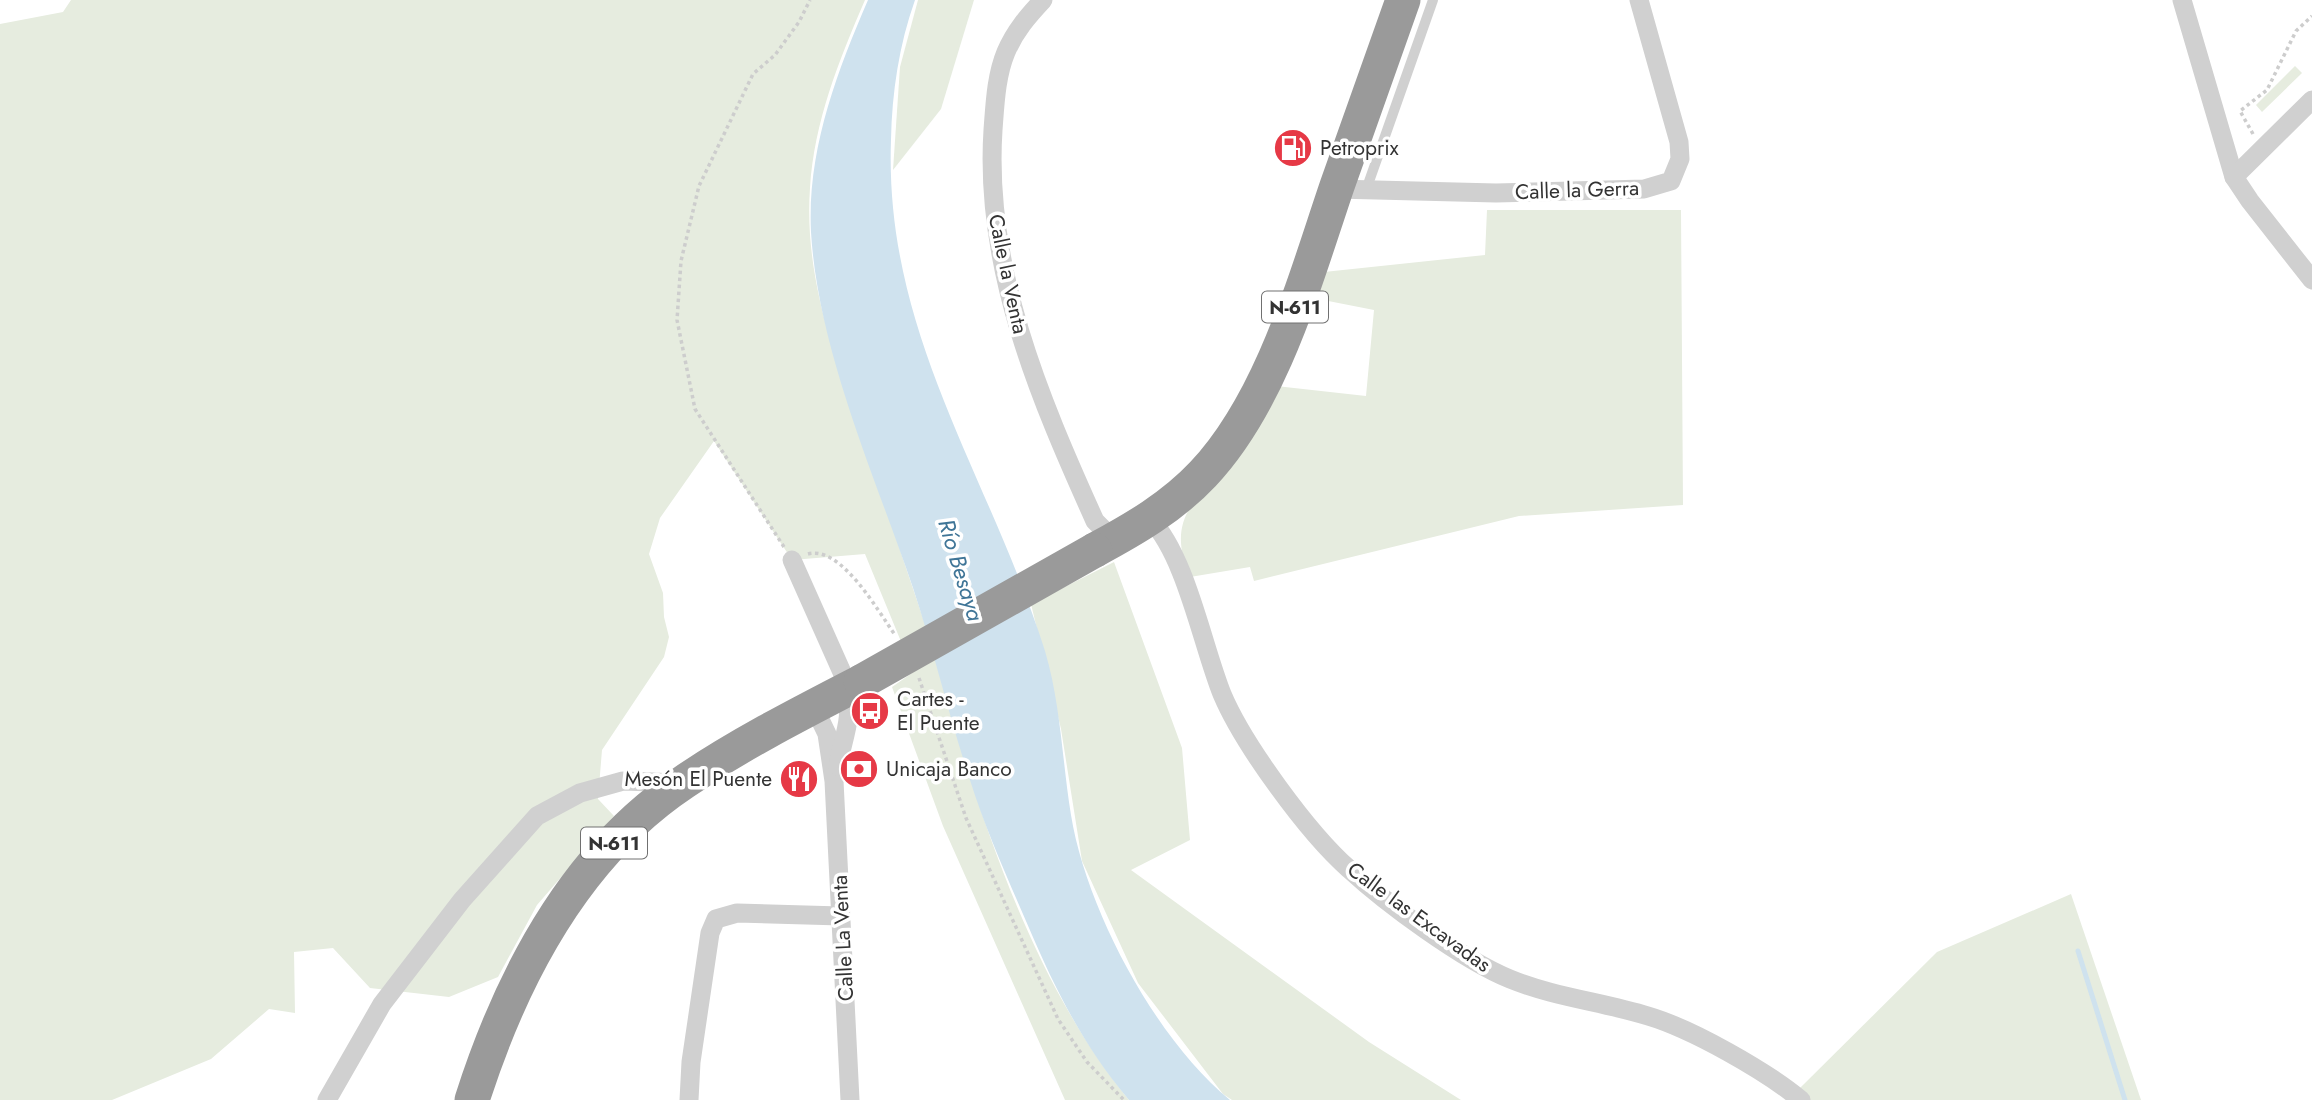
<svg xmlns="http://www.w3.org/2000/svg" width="2312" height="1100" viewBox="0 0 2312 1100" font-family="Jost,sans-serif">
  <rect width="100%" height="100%" fill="#fff"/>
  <g fill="#e6ecdf">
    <path d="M71,0H865C839,60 814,122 810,188C804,274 833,351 860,431C883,498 905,566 928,633L902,644L865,554L792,560L714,441L660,518L649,554L663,593L664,617L669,637L664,657L602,750L598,799L614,816L537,905L498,977L449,997L370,988L333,948L294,952L295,1013L269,1009L211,1059L112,1100H0V24L63,12Z"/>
    <polygon points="918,0 974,0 941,109 893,170 900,67"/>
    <polygon points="2295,66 2302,73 2262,112 2256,105"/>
    <path d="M1487,210H1681L1683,505L1519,516L1254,581L1250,567L1190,577C1158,503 1218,489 1252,436C1262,421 1268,402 1276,386L1366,396L1374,310L1313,298L1324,272L1485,255Z"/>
    <polygon points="1114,562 1182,748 1190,840 1131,870 1369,1042 1461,1100 1232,1100 1223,1094 1138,983 1082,861 1061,729 1031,604"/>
    <path d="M935,657C977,809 1028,976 1129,1100H1065L943,826L892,687Z"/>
    <polygon points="2071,894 2141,1100 1810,1100 1799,1089 1937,952"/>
  </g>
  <path fill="#cfe2ee" d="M868,0H915C899,45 892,92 891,140C884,334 989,474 1045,651C1061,705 1062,760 1071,815C1086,909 1156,1040 1230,1100H1129C1084,1047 1056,991 1029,928C1008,879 986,831 970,780C949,717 934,651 913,588C875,476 818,350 811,232C807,151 836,74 868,0Z"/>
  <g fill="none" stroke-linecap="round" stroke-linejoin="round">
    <polyline stroke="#cfe2ee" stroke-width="5" points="2078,951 2125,1100"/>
    <g stroke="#cdcdcd" stroke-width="3.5" stroke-dasharray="3.5 3.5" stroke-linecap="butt">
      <polyline points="2253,134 2240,111 2267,90 2296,31 2312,16"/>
      <polyline points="784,547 695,409 677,320 681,261 699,186 753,74 775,55 799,22 810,0"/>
      <path d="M808,554C841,545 878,611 895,635"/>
      <polyline points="919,678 966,818 1058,1019 1087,1062 1124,1100"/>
    </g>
    <polyline stroke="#d0d0d0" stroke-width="10" points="1366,190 1433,0"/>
    <g stroke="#d0d0d0" stroke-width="19">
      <path d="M1043,0C1028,16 1015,31 1006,52C996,76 995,104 993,130C984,268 1039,397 1095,521L1114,540"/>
      <polyline points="2182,0 2234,177 2250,201 2312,280"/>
      <polyline points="2234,177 2312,100"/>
      <polyline points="1336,189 1496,193 1644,189 1671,181 1680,159 1679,142 1639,0"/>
      <path d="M1150,519C1186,556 1202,644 1222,694C1243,744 1308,833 1349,869C1387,904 1463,960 1510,979C1554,997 1603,1002 1648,1016C1692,1029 1766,1071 1801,1100"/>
      <polyline points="792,560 849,688"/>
      <polyline points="814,707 827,734 834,781 850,1100"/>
      <path d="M838,766C841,743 856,713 844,691"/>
      <polyline points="327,1100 382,1004 462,900 537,816 580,793 623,781 681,783"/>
      <polyline points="689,1100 691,1062 710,933 716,919 737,913 841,916"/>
    </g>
    <g stroke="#9a9a9a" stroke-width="35">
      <path d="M1095,550C1134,529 1172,507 1203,474C1272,401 1305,280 1337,186C1359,124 1381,62 1403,0"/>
      <path d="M472,1100C511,978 574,855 684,782C740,744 801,713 861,682"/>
    </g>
    <polyline stroke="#9a9a9a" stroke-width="35" points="861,682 1095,550"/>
  </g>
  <defs>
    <g id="fuel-disc" transform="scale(2.0125)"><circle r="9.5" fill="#e63946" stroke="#fff"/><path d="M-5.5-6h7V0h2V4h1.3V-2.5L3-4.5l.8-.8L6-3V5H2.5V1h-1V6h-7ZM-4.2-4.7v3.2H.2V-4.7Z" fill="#fff"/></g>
    <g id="bus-disc" transform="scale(2.0125)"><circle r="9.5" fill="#e63946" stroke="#fff"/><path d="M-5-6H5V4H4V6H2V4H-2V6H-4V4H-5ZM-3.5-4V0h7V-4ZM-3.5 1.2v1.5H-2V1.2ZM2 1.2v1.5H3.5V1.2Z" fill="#fff"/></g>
    <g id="bank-disc" transform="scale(2.0125)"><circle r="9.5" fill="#e63946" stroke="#fff"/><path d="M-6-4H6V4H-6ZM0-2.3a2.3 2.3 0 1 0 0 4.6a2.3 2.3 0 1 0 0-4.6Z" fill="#fff"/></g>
    <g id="restaurant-disc" transform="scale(2.0125)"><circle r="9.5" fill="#e63946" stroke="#fff"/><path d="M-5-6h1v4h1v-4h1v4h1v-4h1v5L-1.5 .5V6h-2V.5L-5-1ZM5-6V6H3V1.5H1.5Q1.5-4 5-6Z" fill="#fff"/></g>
  </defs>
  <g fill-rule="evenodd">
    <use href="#fuel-disc" x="1293" y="148"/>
    <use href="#bus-disc" x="870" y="711"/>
    <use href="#bank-disc" x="859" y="769"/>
    <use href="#restaurant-disc" x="799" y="779"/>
  </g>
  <g text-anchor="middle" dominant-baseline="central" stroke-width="7" stroke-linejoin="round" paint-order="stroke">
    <g fill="#fff" stroke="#707070" stroke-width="2">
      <rect x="1262" y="291.5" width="66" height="31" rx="5"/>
      <rect x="581" y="827.5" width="66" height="31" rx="5"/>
    </g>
    <g font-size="19" font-weight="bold" fill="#333">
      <text x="1295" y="307">N-611</text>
      <text x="614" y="843">N-611</text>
    </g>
    <g font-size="21" fill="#333" stroke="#fff" text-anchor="start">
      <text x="1320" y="148">Petroprix</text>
      <text x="897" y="699">Cartes -<tspan x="897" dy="24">El Puente</tspan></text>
      <text x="886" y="769">Unicaja Banco</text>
      <text x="772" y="779" text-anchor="end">Mesón El Puente</text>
    </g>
    <g font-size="21" fill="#333" stroke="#fff">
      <text transform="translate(1577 190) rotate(-2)">Calle la Gerra</text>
      <text transform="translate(1008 274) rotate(78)">Calle la Venta</text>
      <text transform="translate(1419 917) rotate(36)">Calle las Excavadas</text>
      <text transform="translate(843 938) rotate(-93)">Calle La Venta</text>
    </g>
    <g font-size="23" font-style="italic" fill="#3f7597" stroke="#fff">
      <text transform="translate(961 570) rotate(73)">Río Besaya</text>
    </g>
  </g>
</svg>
